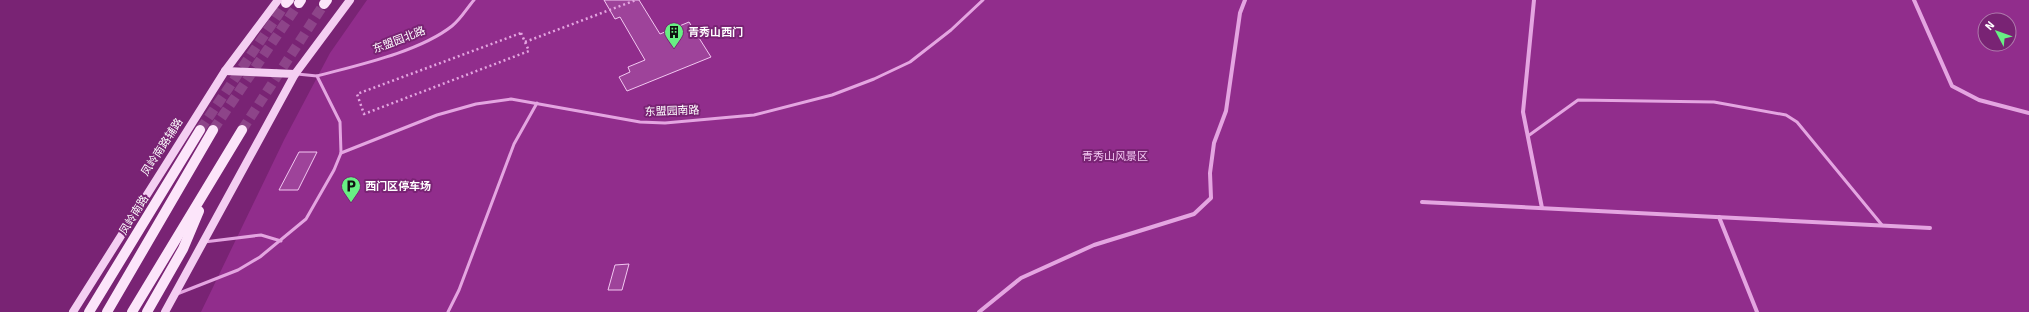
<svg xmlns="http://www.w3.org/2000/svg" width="2029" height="312" viewBox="0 0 2029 312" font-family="Signika,'Noto Sans SC',sans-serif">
  <rect width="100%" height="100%" fill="#792374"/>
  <path fill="#912d8c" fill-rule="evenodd" d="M367,0H2029V312H201L284,140L330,53ZM1985,20H2009V44H1985Z"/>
  <g fill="#9e439a" stroke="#f3c8f2">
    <polygon points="604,0 639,0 660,34 689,22 711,57 627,91 619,77 630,72 628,67 645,60 620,17 615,19"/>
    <polygon points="299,152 317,152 298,190 279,190"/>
    <polygon points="629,264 622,290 608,290 615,265"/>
  </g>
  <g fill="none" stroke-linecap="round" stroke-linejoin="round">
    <g stroke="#8d4489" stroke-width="10" stroke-dasharray="10 5" stroke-linecap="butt">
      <polyline points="200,130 286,3"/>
      <polyline points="213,130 299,3"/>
      <polyline points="242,130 324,4"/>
    </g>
    <g stroke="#e4a5e1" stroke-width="2.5" stroke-dasharray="2 3" stroke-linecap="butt">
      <polygon points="521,33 529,51 364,114 357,94"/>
      <polyline points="525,42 636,0"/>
    </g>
    <g stroke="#e4a5e1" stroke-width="3">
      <path d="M317,76C358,65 419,52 452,26C461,19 467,8 474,0"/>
      <polyline points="1528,136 1578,100 1714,102 1786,115 1797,122 1882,225"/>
      <polyline points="341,153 437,115 476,104 511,99 640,122 665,123 754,115 832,95 874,79 910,62 951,30 983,0"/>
      <polyline points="204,242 261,235 281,241"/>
      <polyline points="177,294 238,270 260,257 306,219 334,170 341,153 340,122 317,76 297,74"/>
      <polyline points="448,312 459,290 514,144 537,103"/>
    </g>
    <g stroke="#e4a5e1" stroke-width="4">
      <polyline points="1534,0 1523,112 1542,208"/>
      <polyline points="1914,0 1952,86 1979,100 2029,113"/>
      <polyline points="1422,202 1930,228"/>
      <polyline points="1719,217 1757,312"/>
      <polyline points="979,312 1021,278 1094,245 1194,214 1211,198 1210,173 1214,143 1226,111 1240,13 1245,0"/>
    </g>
    <g stroke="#f4cef2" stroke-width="8">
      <polyline points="225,71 295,74"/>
      <polyline points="73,312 225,71 278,0"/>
      <polyline points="165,312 295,74 350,0"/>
    </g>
    <g stroke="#fce5fa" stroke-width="10">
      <polyline points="286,3 289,0"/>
      <polyline points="299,3 301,0"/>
      <polyline points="324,4 327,0"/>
      <polyline points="89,312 200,130"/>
      <polyline points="107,312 213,130"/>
      <polyline points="132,312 242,130"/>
      <polyline points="147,312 183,249 199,211"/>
    </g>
  </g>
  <defs>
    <g id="building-pin" transform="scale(1)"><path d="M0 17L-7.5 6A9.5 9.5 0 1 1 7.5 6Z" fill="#68ef84" stroke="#792374"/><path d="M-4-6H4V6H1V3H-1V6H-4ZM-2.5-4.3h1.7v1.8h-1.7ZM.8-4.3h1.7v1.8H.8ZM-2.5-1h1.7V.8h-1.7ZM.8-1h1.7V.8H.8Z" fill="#111"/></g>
    <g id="parking-pin" transform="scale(1)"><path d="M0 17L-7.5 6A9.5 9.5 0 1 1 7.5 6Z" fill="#68ef84" stroke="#792374"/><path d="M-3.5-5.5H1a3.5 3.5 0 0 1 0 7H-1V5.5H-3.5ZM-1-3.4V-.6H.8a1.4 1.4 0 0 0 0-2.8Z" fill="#111"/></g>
  </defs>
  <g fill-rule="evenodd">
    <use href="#building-pin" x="674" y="32"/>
    <use href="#parking-pin" x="351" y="186"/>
  </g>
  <g text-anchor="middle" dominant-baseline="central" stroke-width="4" stroke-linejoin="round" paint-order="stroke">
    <g font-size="11" font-weight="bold" fill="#fff" stroke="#792374" text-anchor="start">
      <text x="688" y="32">青秀山西门</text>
      <text x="365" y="186">西门区停车场</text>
    </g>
    <g font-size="11" fill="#fff" stroke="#792374">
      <text transform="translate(399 40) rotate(-21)">东盟园北路</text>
      <text transform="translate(672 111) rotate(-2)">东盟园南路</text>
      <text transform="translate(162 147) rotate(-57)">凤岭南路辅路</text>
      <text transform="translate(134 215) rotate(-58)">凤岭南路</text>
    </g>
    <g font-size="11" fill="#f3c8f2" stroke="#792374">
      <text x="1115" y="156">青秀山风景区</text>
    </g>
  </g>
  <g transform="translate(1997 32) rotate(311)"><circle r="19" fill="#792374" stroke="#af7bac"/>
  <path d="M0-3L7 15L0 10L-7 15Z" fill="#68ef84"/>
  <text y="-6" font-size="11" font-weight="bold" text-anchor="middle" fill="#ffffff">N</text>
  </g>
</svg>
